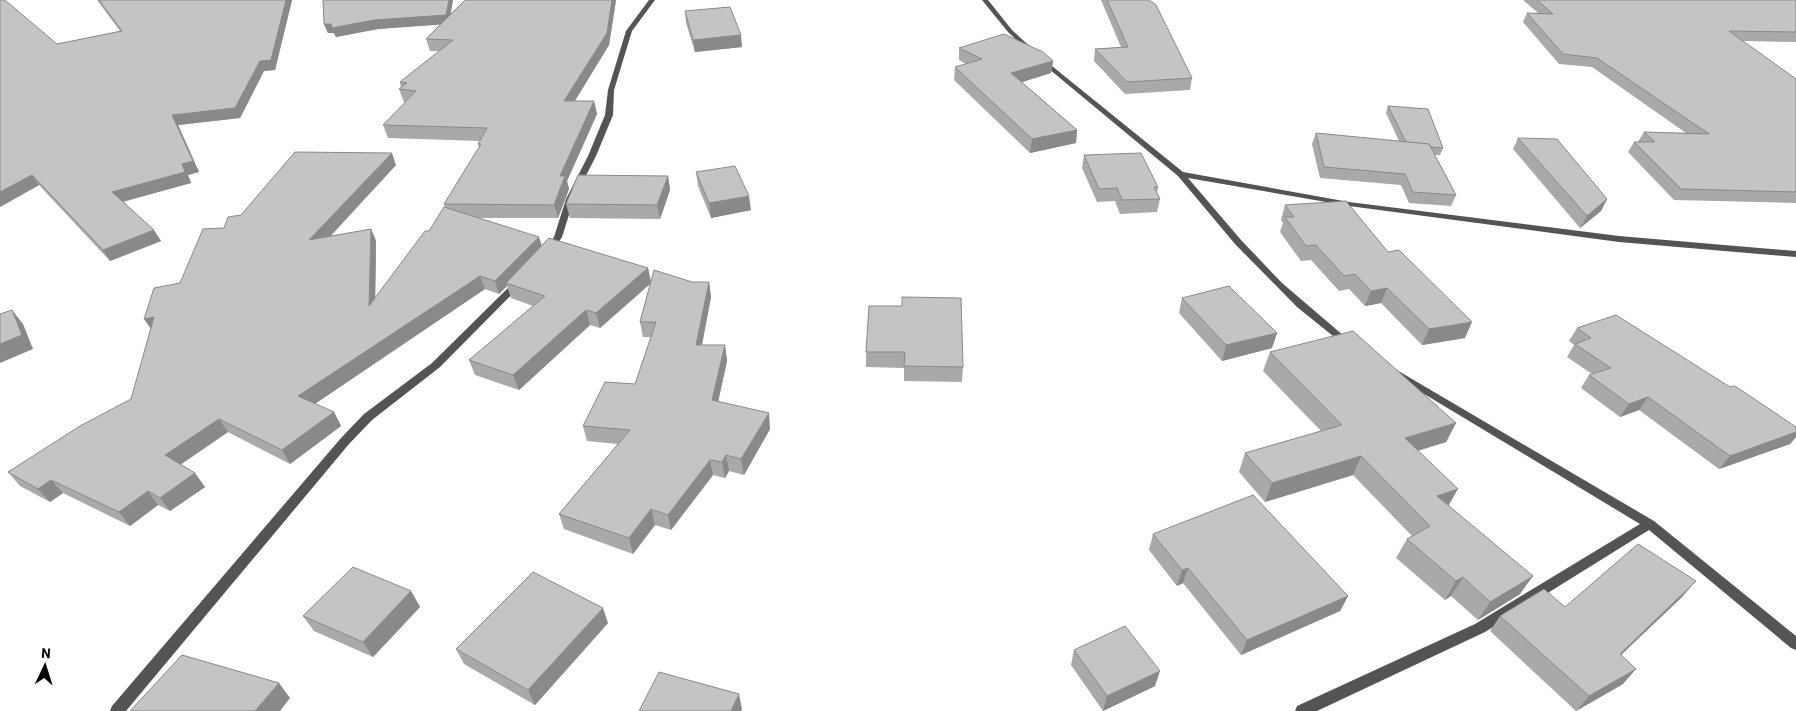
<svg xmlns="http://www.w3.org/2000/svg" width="1796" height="711" viewBox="0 0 1796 711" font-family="Barlow,sans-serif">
  <rect width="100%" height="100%" fill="#fff"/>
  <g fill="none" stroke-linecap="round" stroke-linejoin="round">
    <g fill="#545454" fill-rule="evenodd">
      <polygon points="649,0 655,0 632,31 614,90 613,115 596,156 574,199 562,237 552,252 546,252 545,250 554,237 566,199 588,156 605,115 608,90 626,31"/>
      <polygon points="982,0 988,0 1012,30 1047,62 1183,172 1349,202 1619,236 1796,251 1796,257 1619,242 1349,206 1188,178 1241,240 1282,283 1351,342 1349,344 1343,344 1297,307 1235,244 1178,176 1043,64 1008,32"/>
      <polygon points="518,280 521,281 523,283 521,285 440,367 372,420 349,444 126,711 110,711 112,706 341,438 364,414 432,363 515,281"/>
      <polygon points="1395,369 1654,521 1796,636 1796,650 1791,648 1649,530 1485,632 1317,711 1295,711 1297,706 1475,624 1640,524 1391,374 1390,372"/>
    </g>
  </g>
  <g fill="#a9a9a9">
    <polygon points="97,0 292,0 275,70 264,71 240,118 178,125 199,172 188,175 191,183 123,201 161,241 110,261 39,185 0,207 57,44 120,31"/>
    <polygon points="323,0 453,0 450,14 465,0 616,0 609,45 574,101 594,101 597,114 567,181 569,189 558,218 479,218 542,246 648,268 651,282 709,282 711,297 702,345 725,345 727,361 718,402 770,429 744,475 729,471 725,478 713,475 671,530 655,525 633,554 564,529 559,514 618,444 587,441 583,426 635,384 651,337 643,337 640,322 650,284 600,328 590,325 519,390 475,375 469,360 533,306 511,298 507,286 499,294 485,289 314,404 334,412 341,426 290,464 228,432 180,465 205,487 170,511 158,505 130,526 63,493 50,502 20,486 8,472 131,399 180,283 224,228 241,215 396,165 330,236 371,229 376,241 375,298 429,231 445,208 444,204 479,147 478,144 480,141 388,138 383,125 406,102 404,102 399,89 401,88 400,82 439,51 430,51 426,39 440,24 378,29 336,37 334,33 328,33 324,24"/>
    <polygon points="1101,0 1149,0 1192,78 1190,90 1125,94 1094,61 1095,49 1121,47"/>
    <polygon points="1523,0 1796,0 1796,42 1742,41 1796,79 1796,203 1674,200 1628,152 1634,142 1638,142 1644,132 1686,133 1592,67 1559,64 1523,22 1527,13 1538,13"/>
    <polygon points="685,11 742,47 695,52 686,23"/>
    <polygon points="959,48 1053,61 1051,73 1022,82 1077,130 1076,143 1030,153 954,80 955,67 966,64 959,60"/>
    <polygon points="1388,106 1443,148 1440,155 1435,155 1456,195 1451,206 1409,203 1401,185 1320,178 1312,144 1316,133 1399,141 1386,113"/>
    <polygon points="1518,138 1607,199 1601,211 1580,228 1513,149"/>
    <polygon points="1084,155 1158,187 1157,193 1160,199 1157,212 1120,214 1115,201 1097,202 1082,168"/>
    <polygon points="696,172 751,210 711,218 698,186"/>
    <polygon points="668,176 670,190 660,219 570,218 566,204"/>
    <polygon points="1285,205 1388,252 1465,338 1422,345 1381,303 1365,306 1349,289 1339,291 1311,260 1301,261 1280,232 1283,223 1281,220"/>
    <polygon points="1182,298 1277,333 1272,348 1222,361 1179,313"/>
    <polygon points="869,306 963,367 962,382 904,381 904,368 866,367 866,352"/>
    <polygon points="1577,328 1730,387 1796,427 1796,437 1790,444 1719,469 1639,410 1620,417 1581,388 1589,375 1592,374 1567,357 1574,345 1569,341"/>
    <polygon points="1270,352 1456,423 1446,442 1418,451 1449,505 1520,594 1478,620 1451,596 1445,600 1396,558 1407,539 1412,536 1353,475 1265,502 1239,472 1245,453 1321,431 1263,371"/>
    <polygon points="1153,534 1348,596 1340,611 1241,655 1183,583 1177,586 1149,550"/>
    <polygon points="411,591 420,607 373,657 314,631 303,616"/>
    <polygon points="1682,597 1621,655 1623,684 1576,711 1490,631 1500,616 1565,607"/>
    <polygon points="608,623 535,705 464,664 456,649"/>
    <polygon points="1074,650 1155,686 1103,711 1071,665"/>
  </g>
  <g fill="#898989">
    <polygon points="286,0 292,0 275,70 264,71 240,118 178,125 199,172 188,175 191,183 119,203 112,192 182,164 172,115"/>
    <polygon points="449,0 453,0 449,24 378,29 336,37 334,33 328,33 324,24"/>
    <polygon points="612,0 616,0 609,45 567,114 564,101"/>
    <polygon points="741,35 742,47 695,52 693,40"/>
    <polygon points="1053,61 1051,73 1010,86 1011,73"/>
    <polygon points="594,101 597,114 567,181 569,189 558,218 554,205 560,176"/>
    <polygon points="1077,130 1076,143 1030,153 1032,139"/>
    <polygon points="392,153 396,165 315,253 309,240"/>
    <polygon points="32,175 39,185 0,207 0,192"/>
    <polygon points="668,176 670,190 660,219 657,205"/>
    <polygon points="749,196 751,210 711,218 709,203"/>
    <polygon points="1607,199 1601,211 1580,228 1587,216"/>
    <polygon points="371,229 376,241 375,319 369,306"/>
    <polygon points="154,230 161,241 110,261 103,250"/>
    <polygon points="539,237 543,249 506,283 507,286 499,294 495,281"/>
    <polygon points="648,268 651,283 600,328 596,313"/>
    <polygon points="480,276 485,289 306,410 298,396"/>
    <polygon points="709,282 711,297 699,360 696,345"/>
    <polygon points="1387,288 1381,303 1365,306 1371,291"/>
    <polygon points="12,310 23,324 33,349 0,363 0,344"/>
    <polygon points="586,310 590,325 519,390 513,375"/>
    <polygon points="154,317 153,332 144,319"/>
    <polygon points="1472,322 1465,338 1422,345 1429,329"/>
    <polygon points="1277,333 1272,348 1222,361 1226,345"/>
    <polygon points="725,345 727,361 715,416 712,400"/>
    <polygon points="1648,397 1639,410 1620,417 1629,404"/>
    <polygon points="334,412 341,426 290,464 282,450"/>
    <polygon points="769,413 770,429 744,475 741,459"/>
    <polygon points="219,419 228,432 174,469 165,455"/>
    <polygon points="1456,423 1446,442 1396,457 1405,438"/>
    <polygon points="1796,432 1796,437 1790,444 1719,469 1730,456"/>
    <polygon points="726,455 729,471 725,478 722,462"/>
    <polygon points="1361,456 1353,475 1265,502 1272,483"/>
    <polygon points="710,460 713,475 671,530 668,515"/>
    <polygon points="195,473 205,487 170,511 160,498"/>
    <polygon points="51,480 63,493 50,502 38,489"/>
    <polygon points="1458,489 1447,508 1437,496"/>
    <polygon points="148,491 158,505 130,526 119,512"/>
    <polygon points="651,509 655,525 633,554 629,538"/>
    <polygon points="1188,568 1183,583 1177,586 1182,570"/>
    <polygon points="1533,576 1520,594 1478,620 1490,602"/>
    <polygon points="1463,577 1451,596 1445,600 1456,581"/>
    <polygon points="1696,581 1682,597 1606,669 1620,654"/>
    <polygon points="411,591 420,607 373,657 363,642"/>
    <polygon points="1348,596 1340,611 1241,655 1247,640"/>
    <polygon points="603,608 608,623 535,705 528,690"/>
    <polygon points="1636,669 1623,684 1576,711 1589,696"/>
    <polygon points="1160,671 1155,686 1103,711 1107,696"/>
    <polygon points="279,683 290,698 280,711 255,711"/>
    <polygon points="739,694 742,709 741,711 731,711"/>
  </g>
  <g fill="#c4c4c4" stroke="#898989">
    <polygon points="0,0 5,0 57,44 122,31 99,0 286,0 271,60 260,61 235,108 172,115 193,161 182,164 185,172 112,192 154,230 103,250 32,175 0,192"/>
    <polygon points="323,0 449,0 446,15 374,20 332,28 331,24 324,24"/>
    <polygon points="465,0 612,0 607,33 564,101 594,101 560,176 565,176 554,205 444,204 481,144 478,144 487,128 383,125 416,91 399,89 407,83 400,82 453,40 426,39"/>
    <polygon points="1107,0 1149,0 1156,5 1192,78 1127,82 1095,49 1128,47"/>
    <polygon points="1537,0 1796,0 1796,32 1729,31 1796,79 1796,192 1681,189 1634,142 1655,142 1644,132 1709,134 1597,58 1563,54 1527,13 1553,14"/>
    <polygon points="730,7 741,35 693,40 685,11"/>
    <polygon points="1004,34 1043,52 1053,61 1011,73 1077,130 1032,139 955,67 982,59 959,48"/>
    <polygon points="1388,106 1428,109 1443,148 1431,147 1429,144 1406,142"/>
    <polygon points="1316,133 1429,144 1456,195 1413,192 1405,174 1324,167"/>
    <polygon points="1518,138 1557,139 1607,199 1587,216"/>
    <polygon points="295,152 392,153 309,240 371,229 369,306 425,231 429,231 444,207 539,237 495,281 480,276 298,396 334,412 282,450 219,419 165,455 195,473 160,498 148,491 119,512 51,480 38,489 8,472 80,426 131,399 154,317 144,319 154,288 180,283 203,229 224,228 228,217 241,215"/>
    <polygon points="1141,153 1158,187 1154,187 1160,199 1122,200 1117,188 1099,189 1084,155"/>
    <polygon points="735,166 749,196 709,203 696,172"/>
    <polygon points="578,175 668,176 657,205 566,204"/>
    <polygon points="1346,201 1388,252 1399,250 1472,322 1429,329 1387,288 1371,291 1355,274 1344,276 1316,245 1306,246 1285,217 1294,217 1285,205"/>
    <polygon points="549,238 648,268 596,313 586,310 513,375 469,360 545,296 506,283"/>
    <polygon points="654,270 692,282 709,282 696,345 725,345 712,400 769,413 741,459 726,455 722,462 710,460 668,515 651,509 629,538 559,514 630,430 583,426 605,382 635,384 656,322 640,322"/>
    <polygon points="1229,286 1277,333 1226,345 1182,298"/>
    <polygon points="902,297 961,298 963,367 904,366 905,352 866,352 869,306 902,306"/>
    <polygon points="12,310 22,335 0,344 0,314"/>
    <polygon points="1616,315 1730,387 1735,386 1796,427 1796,432 1730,456 1648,397 1629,404 1589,375 1611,368 1575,344 1591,338 1577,328"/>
    <polygon points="1353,331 1456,423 1405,438 1458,489 1437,496 1533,576 1490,602 1463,577 1456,581 1407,539 1430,526 1361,456 1272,483 1245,453 1342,425 1270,352"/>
    <polygon points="1253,495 1348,596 1247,640 1188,568 1182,570 1153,534"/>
    <polygon points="1638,544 1696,581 1620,654 1636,669 1589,696 1500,616 1544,589 1565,607"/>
    <polygon points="353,567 411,591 363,642 303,616"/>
    <polygon points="533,572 603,608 528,690 456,649"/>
    <polygon points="1125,626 1160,671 1107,696 1074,650"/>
    <polygon points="182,655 279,683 255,711 130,711"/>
    <polygon points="659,672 739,694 731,711 639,711"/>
  </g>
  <g transform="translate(45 666) rotate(4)" stroke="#ffffff" stroke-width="4" paint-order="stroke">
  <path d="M0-4L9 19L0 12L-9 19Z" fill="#000000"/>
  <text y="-8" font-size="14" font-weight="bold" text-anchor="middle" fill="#000000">N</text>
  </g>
</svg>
